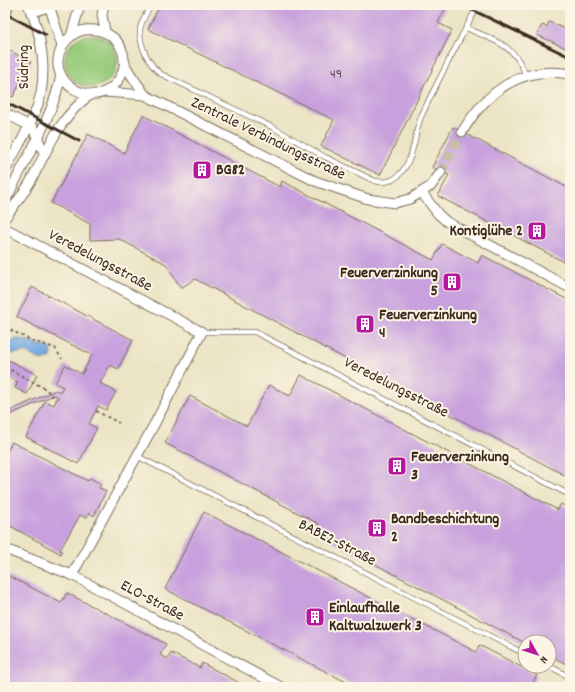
<svg xmlns="http://www.w3.org/2000/svg" width="575" height="692" viewBox="0 0 575 692" font-family="Dekko,sans-serif">
  <rect width="100%" height="100%" fill="#fcf5e5"/>
  <filter id="ink" filterUnits="userSpaceOnUse"><feTurbulence type="fractalNoise" baseFrequency=".025" numOctaves="2"/><feDisplacementMap in="SourceGraphic" scale="8" xChannelSelector="R" yChannelSelector="G"/><feConvolveMatrix kernelMatrix="1 2 1 2 8 2 1 2 1" color-interpolation-filters="sRGB"/></filter>
  <filter id="wash" filterUnits="userSpaceOnUse"><feTurbulence type="fractalNoise" baseFrequency=".012" numOctaves="4" result="noise"/><feDisplacementMap in="SourceGraphic" scale="16" xChannelSelector="R" yChannelSelector="G"/><feGaussianBlur stdDeviation="0.9" result="paint"/><feColorMatrix in="noise" values="0 0 0 0 0 0 0 0 0 0 0 0 0 0 0 0 0 1.4 0 .05"/><feComposite in="paint" operator="in"/></filter>
  <g filter="url(#wash)">
    <rect width="100%" height="100%" fill="#ebe4c5"/>
    <circle fill="#98cc7d" stroke="#6a7b4e" cx="91" cy="61" r="26"/>
    <path fill="#71a9e0" stroke="#566a7f" d="M16,339C28,338 36,346 49,347L52,351L51,357L43,361L25,352L12,354L8,350L9,343Z"/>
    <g id="blocks">
      <g fill="#c7a0dd">
        <polygon points="5,5 13,9 5,25"/>
        <polygon points="160,5 447,5 438,23 452,30 380,175 321,146 334,120 148,29"/>
        <polygon points="549,22 570,31 570,50 537,35 542,25 547,27"/>
        <polygon points="5,48 31,62 13,97 5,93"/>
        <polygon points="143,115 280,187 282,181 433,260 442,244 478,263 482,255 570,301 570,478 195,279 181,288 166,264 119,239 90,240 90,224 51,203 88,134 124,153"/>
        <polygon points="453,127 570,189 570,265 438,196 449,175 432,167"/>
        <polygon points="32,287 133,340 118,369 110,365 100,383 116,392 106,410 98,406 89,424 97,428 78,464 26,437 45,401 54,405 58,397 54,395 5,417 5,413 56,390 60,392 63,387 55,383 65,365 82,374 92,355 17,317"/>
        <polygon points="5,358 37,375 27,394 15,388 18,382 5,375"/>
        <polygon points="301,375 558,510 561,504 570,509 570,666 549,655 549,642 525,643 314,532 319,524 165,443 190,396 247,426 269,385 290,396"/>
        <polygon points="12,442 88,481 90,478 101,484 99,488 106,491 94,516 89,513 86,518 80,515 60,550 62,551 61,554 5,523 5,456"/>
        <polygon points="204,512 476,652 479,645 537,675 533,683 541,687 356,687 165,589"/>
        <polygon points="5,574 61,603 67,593 166,644 160,655 168,659 171,653 200,668 202,663 247,687 5,687"/>
      </g>
    </g>
  </g>
  <g filter="url(#ink)">
    <use href="#blocks" fill-opacity="0" stroke="#796b58" stroke-width="1"/>
    <g fill="none" stroke-linecap="round" stroke-linejoin="round">
      <polyline stroke="#c8bfa4" stroke-width="9" stroke-dasharray="9 4.5" stroke-linecap="butt" points="441,172 462,132"/>
      <g stroke="#796b58" stroke-width="6">
        <g id="lane">
          <path d="M151,5C147,13 140,22 140,31C140,47 149,65 161,74L272,127L325,157L375,181C384,183 391,182 398,176C415,160 413,137 421,117C438,79 459,42 478,5"/>
          <path d="M466,28C494,40 516,45 526,76"/>
          <polyline points="202,332 255,332 570,495"/>
          <polyline points="137,456 525,654"/>
          <polyline points="549,666 570,677"/>
        </g>
      </g>
      <g stroke="#796b58" stroke-width="11">
        <g id="street">
          <polyline points="49,5 62,46"/>
          <polyline points="104,5 102,15 105,31"/>
          <polyline points="31,13 50,6"/>
          <polyline points="71,36 80,5"/>
          <path d="M125,62C115,120 40,90 62,47C66,39 76,31 85,30C102,28 118,36 123,53C124,56 124,59 124,62C128,73 139,85 145,95"/>
          <polyline points="105,92 145,95 315,181 368,199 395,203 410,199 431,186 441,172"/>
          <polyline points="5,113 33,128 45,155"/>
          <path d="M462,132C486,92 521,65 570,74"/>
          <path d="M5,171C16,149 31,127 38,104C48,74 42,32 28,5"/>
          <polyline points="422,193 438,214 447,222 570,288"/>
          <path d="M5,202C24,160 52,121 61,75"/>
          <path d="M5,218C15,205 25,192 33,177C50,145 59,118 90,95"/>
          <polyline points="5,228 202,332 155,423 72,575"/>
          <polyline points="5,549 72,575 281,687"/>
        </g>
      </g>
      <g stroke="#796b58" stroke-width="2" stroke-dasharray="3 3" stroke-linecap="butt">
        <polyline points="5,327 32,341 55,348 62,359"/>
        <polyline points="5,367 46,389 56,400"/>
        <polyline points="96,411 119,423"/>
      </g>
      <use href="#lane" stroke="#fff" stroke-width="4.5"/>
      <use href="#street" stroke="#fff" stroke-width="9"/>
      <g stroke="#3b2a1e" stroke-width="3">
        <polyline points="462,5 570,57"/>
        <polyline points="10,16 46,35"/>
        <polyline points="5,102 79,141"/>
      </g>
    </g>
  </g>
  <defs>
    <g id="building-square" transform="scale(1)"><rect x="-9" y="-9" width="18" height="18" rx="4" fill="#b5179e" stroke="#fcf5e5"/><path d="M-4-6H4V6H1V3H-1V6H-4ZM-2.5-4.3h1.7v1.8h-1.7ZM.8-4.3h1.7v1.8H.8ZM-2.5-1h1.7V.8h-1.7ZM.8-1h1.7V.8H.8Z" fill="#fff"/></g>
  </defs>
  <g fill-rule="evenodd">
    <use href="#building-square" x="202" y="170"/>
    <use href="#building-square" x="537" y="231"/>
    <use href="#building-square" x="452" y="282"/>
    <use href="#building-square" x="365" y="324"/>
    <use href="#building-square" x="397" y="466"/>
    <use href="#building-square" x="377" y="528"/>
    <use href="#building-square" x="315" y="617"/>
  </g>
  <g text-anchor="middle" dominant-baseline="central" stroke-width="4" stroke-linejoin="round" paint-order="stroke">
    <g font-size="14" fill="#5e484e">
      <text x="336" y="75">49</text>
    </g>
    <g font-size="16" fill="#3b2a1e" stroke="#fcf5e5">
      <text transform="translate(24 67) rotate(-90)">Südring</text>
      <text transform="translate(268 139) rotate(26)">Zentrale Verbindungsstraße</text>
      <text transform="translate(100 261) rotate(28)">Veredelungsstraße</text>
      <text transform="translate(396 388) rotate(27)">Veredelungsstraße</text>
      <text transform="translate(337 543) rotate(27)">BABE2-Straße</text>
      <text transform="translate(152 601) rotate(28)">ELO-Straße</text>
    </g>
    <g font-size="16" font-weight="bold" fill="#3b2a1e" stroke="#fcf5e5" text-anchor="start">
      <text x="216" y="170">BG82</text>
      <text x="523" y="231" text-anchor="end">Kontiglühe 2</text>
      <text x="438" y="273" text-anchor="end">Feuerverzinkung<tspan x="438" dy="18">5</tspan></text>
      <text x="379" y="315">Feuerverzinkung<tspan x="379" dy="18">4</tspan></text>
      <text x="411" y="457">Feuerverzinkung<tspan x="411" dy="18">3</tspan></text>
      <text x="391" y="519">Bandbeschichtung<tspan x="391" dy="18">2</tspan></text>
      <text x="329" y="608">Einlaufhalle<tspan x="329" dy="18">Kaltwalzwerk 3</tspan></text>
    </g>
  </g>
  <rect width="575" height="692" fill="none" stroke="#fcf5e5" stroke-width="20"/>
  <g transform="translate(537 654) rotate(129)"><circle r="19" fill="#fcf5e5" stroke="#afa495"/>
  <path d="M0-3L7 15L0 10L-7 15Z" fill="#b5179e"/>
  <text y="-6" font-size="11" font-weight="bold" text-anchor="middle" fill="#3b2a1e">N</text>
  </g>
</svg>
